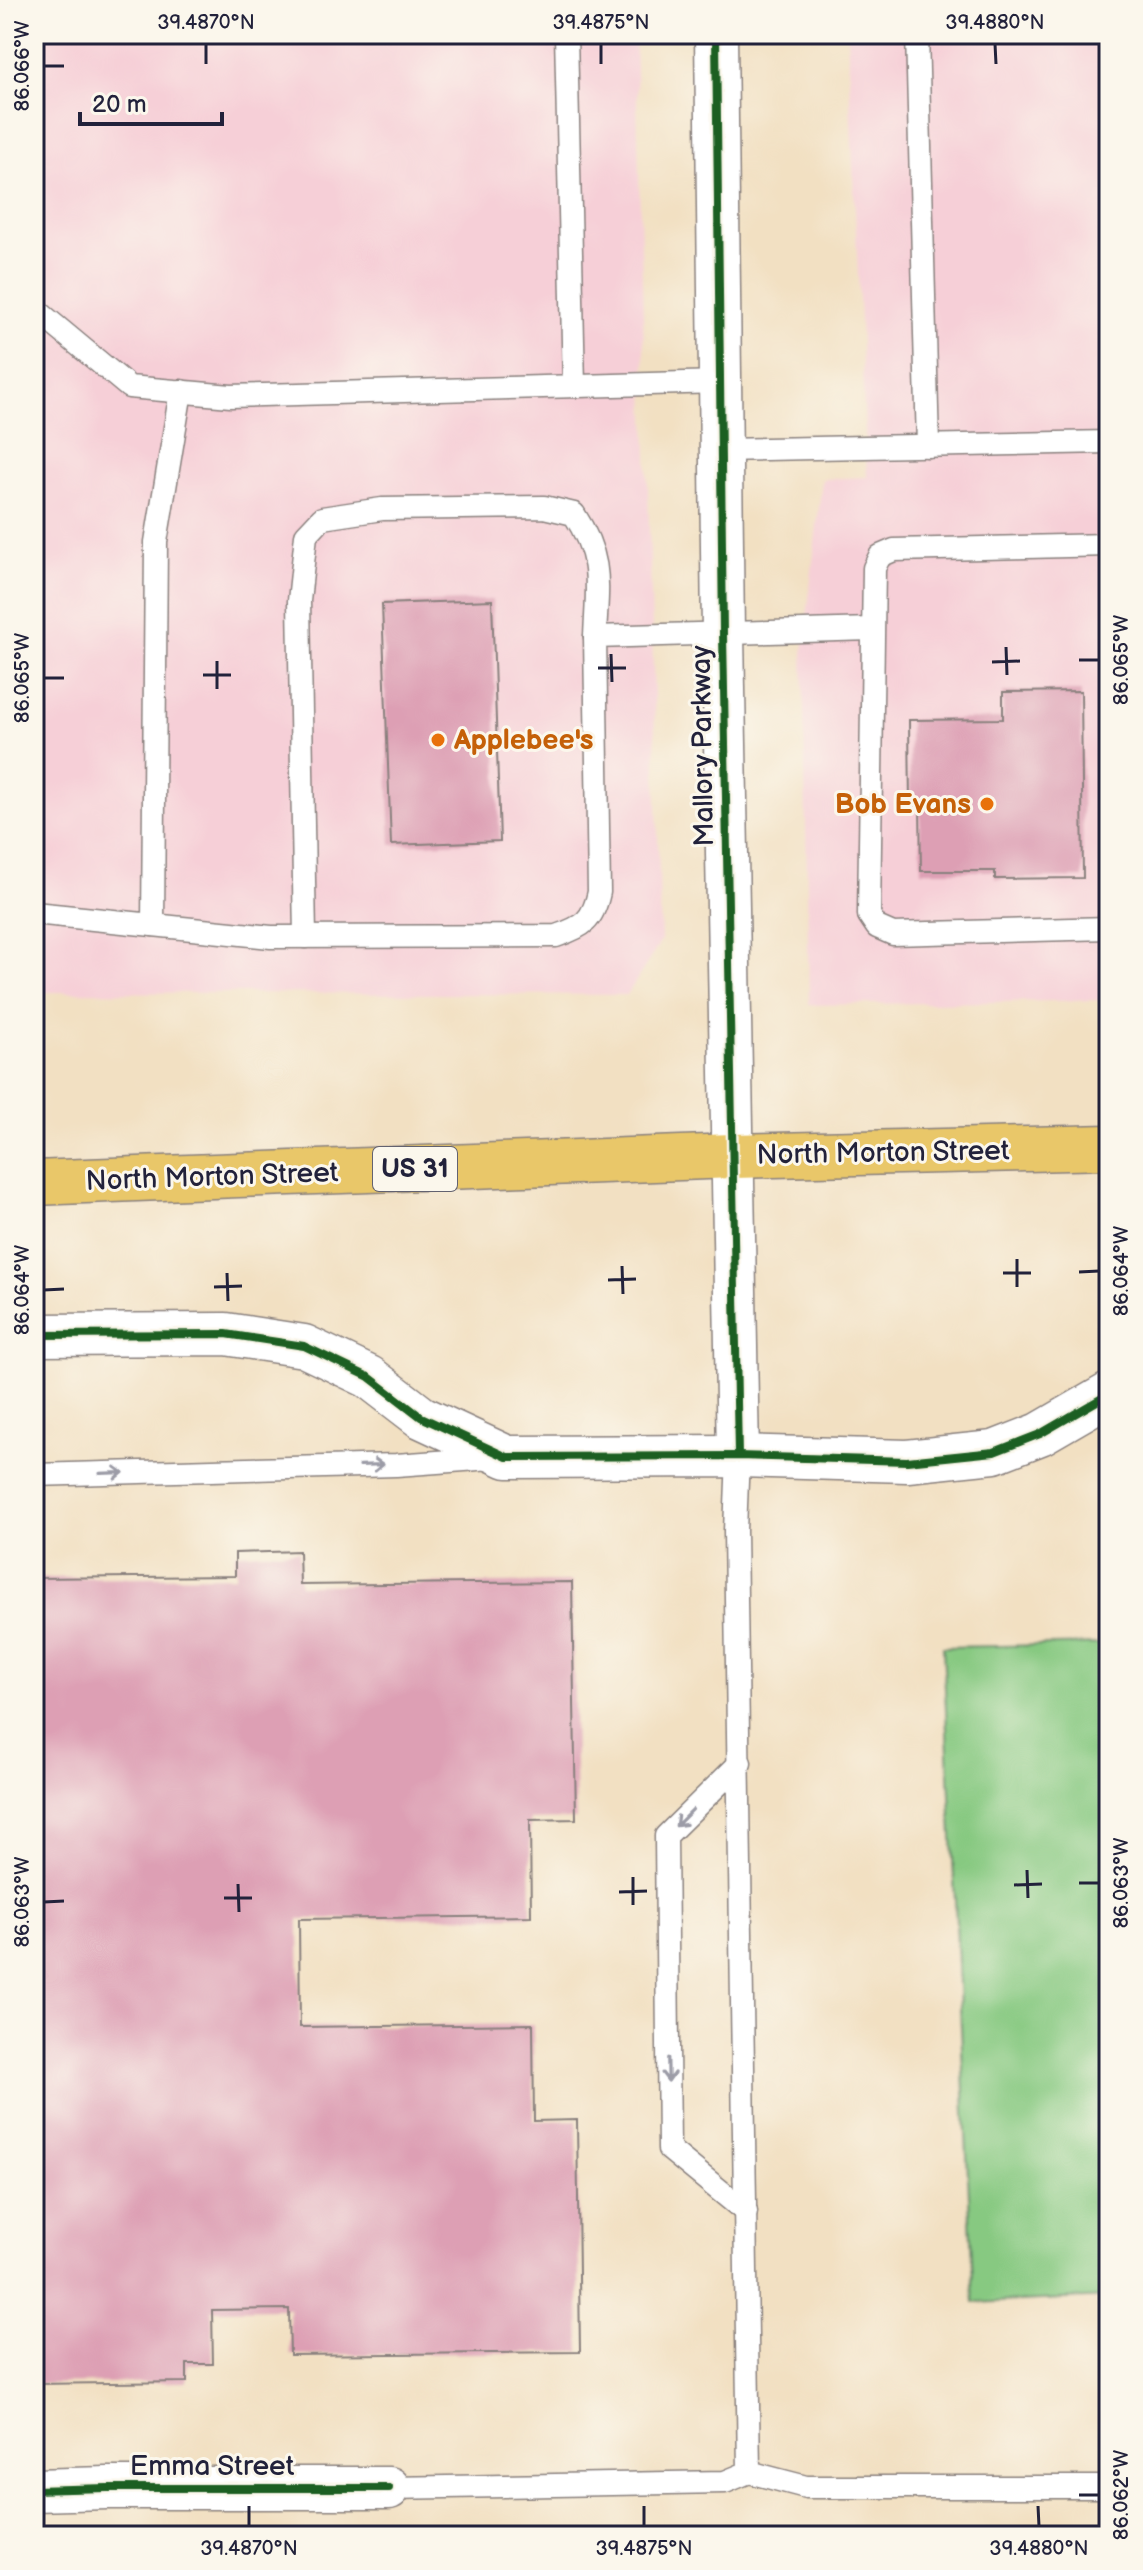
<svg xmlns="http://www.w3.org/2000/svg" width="1143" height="2570" viewBox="0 0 1143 2570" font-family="'Balsamiq Sans',sans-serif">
  <rect width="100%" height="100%" fill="#fbf7ec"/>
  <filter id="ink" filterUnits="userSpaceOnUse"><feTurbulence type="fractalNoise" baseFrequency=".0125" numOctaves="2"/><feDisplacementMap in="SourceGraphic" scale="16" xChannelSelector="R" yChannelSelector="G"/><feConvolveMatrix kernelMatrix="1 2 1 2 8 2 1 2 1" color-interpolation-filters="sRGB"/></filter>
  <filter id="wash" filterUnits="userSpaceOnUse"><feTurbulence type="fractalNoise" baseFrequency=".006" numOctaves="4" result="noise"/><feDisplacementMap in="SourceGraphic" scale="32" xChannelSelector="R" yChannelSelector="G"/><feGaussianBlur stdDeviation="1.8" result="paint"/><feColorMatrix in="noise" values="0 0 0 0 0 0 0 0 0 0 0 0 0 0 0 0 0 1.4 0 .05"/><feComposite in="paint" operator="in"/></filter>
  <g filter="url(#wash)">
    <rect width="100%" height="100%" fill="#f2e0c2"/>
    <g fill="#f6cfd7">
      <polygon points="34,34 635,34 661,941 627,995 34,992"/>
      <polygon points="847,34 1109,34 1109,1000 809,1005 803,653 822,479 867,477"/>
    </g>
    <polygon fill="#87c981" stroke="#54765e" stroke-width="2" points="1109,1644 1109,2297 974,2303 943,1647"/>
    <g id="blocks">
      <g fill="#dd9fb4">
        <polygon points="492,600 500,841 391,845 382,604"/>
        <polygon points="1081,691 1083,878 995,879 995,871 921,871 920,806 910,806 909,720 1003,719 1003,692"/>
        <polygon points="299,1551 300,1585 572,1582 576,1819 530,1820 531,1916 299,1919 300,2027 533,2024 534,2121 577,2120 580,2352 290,2355 289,2309 212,2310 213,2364 187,2364 187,2382 34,2384 34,1578 235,1576 235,1553"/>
      </g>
    </g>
  </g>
  <g filter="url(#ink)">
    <use href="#blocks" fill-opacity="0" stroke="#8a817e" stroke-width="2"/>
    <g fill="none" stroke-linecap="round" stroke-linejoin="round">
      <g stroke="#8a817e" stroke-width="25">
        <g id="lane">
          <polyline points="566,34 574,386"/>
          <polyline points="917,34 928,446"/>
          <polyline points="34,308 129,387 231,396 720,382"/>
          <polyline points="722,450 1109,442"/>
          <polyline points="1109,545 894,550 880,556 874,568 869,915 877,927 893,934 1109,928"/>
          <path d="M34,913L271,937L556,936C583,927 593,921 599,892L595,637L872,629"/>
          <polyline points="153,925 156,542 181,391"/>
          <path d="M305,937L299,601L306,535L322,518L382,509L544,507L574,514C604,560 597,585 595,637"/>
          <polyline points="34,1475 396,1465 492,1458"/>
          <polyline points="740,1763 666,1836 669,2149 746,2212"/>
          <polyline points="749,2472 806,2487 1109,2487"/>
          <polyline points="389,2488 725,2482 749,2472 735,1531 738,1456"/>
        </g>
      </g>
      <g stroke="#8a817e" stroke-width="45">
        <g id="street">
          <polyline points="716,34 723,634 738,1456"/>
          <polyline points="34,1335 226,1334 304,1346 369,1377 421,1417 507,1457 738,1456 907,1461 994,1452 1040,1434 1109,1394"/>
          <polyline points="34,2490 107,2488 389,2488"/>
        </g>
      </g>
      <g stroke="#8a817e" stroke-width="47">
        <polyline id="primary" points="34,1183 733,1156 1109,1147"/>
      </g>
      <use href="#lane" stroke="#fff" stroke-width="22"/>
      <use href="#street" stroke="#fff" stroke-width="42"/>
      <use href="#primary" stroke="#e9c769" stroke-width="44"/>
      <g stroke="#fbf7ec" stroke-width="13">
        <g id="cycleway">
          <polyline points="716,34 723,634 738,1456"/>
          <polyline points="34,1335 226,1334 304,1346 369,1377 421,1417 507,1457 738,1456 907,1461 994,1452 1040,1434 1109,1394"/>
          <polyline points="34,2490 107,2488 389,2488"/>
        </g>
      </g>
      <use href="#cycleway" stroke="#1b5e20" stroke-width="8"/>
    </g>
    <defs><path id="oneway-shaft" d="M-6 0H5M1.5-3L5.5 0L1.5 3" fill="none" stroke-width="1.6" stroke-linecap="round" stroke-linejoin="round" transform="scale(2)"/></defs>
    <g stroke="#9c9ca7">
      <use href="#oneway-shaft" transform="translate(372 1465) rotate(-2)"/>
      <use href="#oneway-shaft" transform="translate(112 1473) rotate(-2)"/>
      <use href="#oneway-shaft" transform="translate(684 1818) rotate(135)"/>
      <use href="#oneway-shaft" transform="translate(668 2070) rotate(89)"/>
    </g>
  </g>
  <path fill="none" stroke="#22223b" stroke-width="3" d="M206,44V64M601,44V64M995,44L996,64M44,66H64M1006,647L1007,675M611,654L612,682M1079,660H1099M217,661V689M992,662L1020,661M598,668H626M203,675H231M44,678H64M1017,1259V1287M622,1266L623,1294M1079,1272L1099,1271M227,1273L228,1301M1003,1273H1031M608,1280L636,1279M214,1287L242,1286M44,1290L64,1289M1027,1870L1028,1898M633,1877V1905M1079,1883H1099M238,1884L239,1912M1014,1885L1042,1884M619,1892L647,1891M224,1898H252M44,1902L64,1901M1079,2495H1099M249,2506V2526M644,2506V2526M1038,2506L1039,2526"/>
  <g fill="#e8710a" stroke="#fbf7ec" stroke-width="3">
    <circle cx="438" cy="740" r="8"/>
    <circle cx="987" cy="804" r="8"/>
  </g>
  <g text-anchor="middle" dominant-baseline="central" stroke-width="6" stroke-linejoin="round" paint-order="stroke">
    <rect fill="#fbf7ec" stroke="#636270" stroke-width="2" x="373" y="1147" width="84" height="44" rx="6"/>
    <g font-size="26" font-weight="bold" fill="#22223b">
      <text x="415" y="1169">US 31</text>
    </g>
    <g font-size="28" font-weight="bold" fill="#c56008" stroke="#fbf7ec" text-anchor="start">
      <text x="454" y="740">Applebee's</text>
      <text x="971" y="804" text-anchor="end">Bob Evans</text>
    </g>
    <g font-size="28" fill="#22223b" stroke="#fbf7ec">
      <text transform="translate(703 746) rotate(-91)">Mallory Parkway</text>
      <text transform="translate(883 1153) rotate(-1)">North Morton Street</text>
      <text transform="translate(212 1177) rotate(-2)">North Morton Street</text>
      <text x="212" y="2466">Emma Street</text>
    </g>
  </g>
  <rect width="1143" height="2570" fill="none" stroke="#fbf7ec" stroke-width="88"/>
  <path d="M80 112v12h142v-12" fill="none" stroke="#22223b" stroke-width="4"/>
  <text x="92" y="112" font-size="24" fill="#22223b" stroke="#fbf7ec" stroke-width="6" paint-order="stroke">20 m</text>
  <rect x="44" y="44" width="1055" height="2482" fill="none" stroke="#22223b" stroke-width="3"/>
  <g font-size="20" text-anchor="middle" fill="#22223b">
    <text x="206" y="29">39.4870°N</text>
    <text x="601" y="29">39.4875°N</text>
    <text x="995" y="29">39.4880°N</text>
    <text transform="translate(22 66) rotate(-90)" y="7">86.066°W</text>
    <text transform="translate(1121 660) rotate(-90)" y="7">86.065°W</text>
    <text transform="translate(22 678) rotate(-90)" y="7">86.065°W</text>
    <text transform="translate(1121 1271) rotate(-90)" y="7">86.064°W</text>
    <text transform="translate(22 1290) rotate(-90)" y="7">86.064°W</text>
    <text transform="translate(1121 1883) rotate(-90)" y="7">86.063°W</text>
    <text transform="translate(22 1902) rotate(-90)" y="7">86.063°W</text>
    <text transform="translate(1121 2495) rotate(-90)" y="7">86.062°W</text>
    <text x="249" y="2555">39.4870°N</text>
    <text x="644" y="2555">39.4875°N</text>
    <text x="1039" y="2555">39.4880°N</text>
  </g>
</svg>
